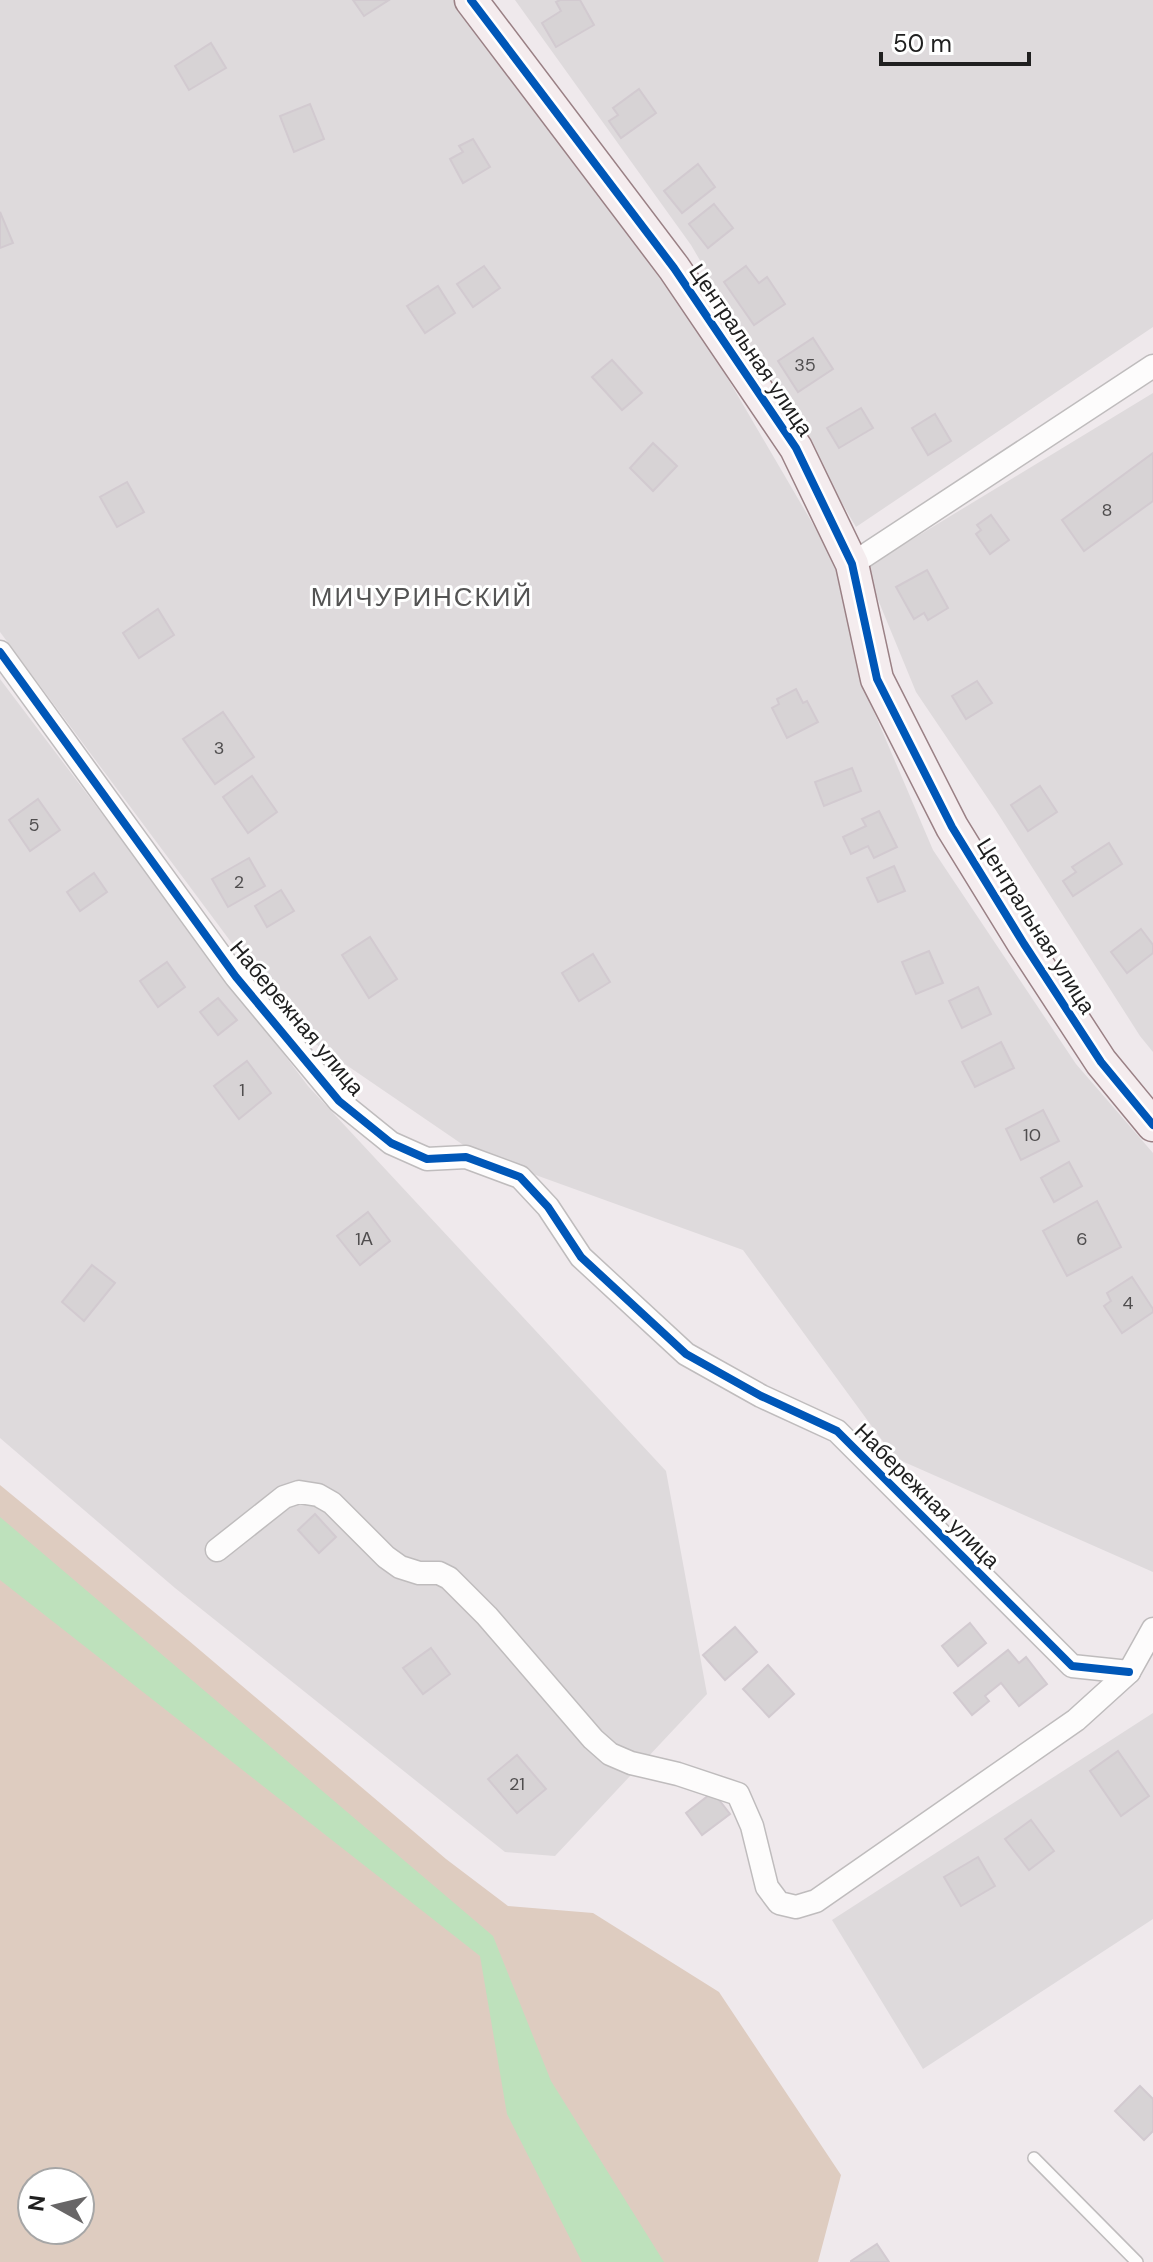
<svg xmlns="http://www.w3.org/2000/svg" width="1153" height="2262" viewBox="0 0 1153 2262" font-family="'DM Sans',sans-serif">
  <rect width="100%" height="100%" fill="#efe9ec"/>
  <g fill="#dedadc">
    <polygon points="0,0 460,0 672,283 838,567 868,698 933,850 1076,1064 1153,1153 1153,1572 895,1458 743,1250 475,1153 298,1032 0,632"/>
    <polygon points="515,0 1153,0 1153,327 856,527 691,245"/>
    <polygon points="1153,393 1153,1052 1140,1036 995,809 916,692 865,568"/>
    <polygon points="0,679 308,1086 666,1471 707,1694 555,1856 505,1852 175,1588 0,1438"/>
    <polygon points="1153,1713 1153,1919 923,2069 832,1920"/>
  </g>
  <path fill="#deccc0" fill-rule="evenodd" d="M0,1485L188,1640L446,1859L508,1906L593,1913L719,1992L841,2175L818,2262H0ZM32,2182H80V2230H32Z"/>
  <polygon fill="#bee1bc" points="0,1517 493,1936 551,2081 664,2262 582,2262 507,2114 480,1956 0,1580"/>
  <g fill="#d7d3d5" stroke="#d2cad0" stroke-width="2">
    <polygon points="353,0 389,0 364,16"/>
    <polygon points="560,0 580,0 594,25 556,47 542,23 561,11 556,2"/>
    <polygon points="211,43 226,68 189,90 175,66"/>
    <polygon points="639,89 656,113 621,138 609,121 618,115 613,108"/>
    <polygon points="310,104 324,139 294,152 280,116"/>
    <polygon points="473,139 490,167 463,183 450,159 463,152 459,146"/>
    <polygon points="698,164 715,187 682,213 664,191"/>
    <polygon points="714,204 733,228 708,248 689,224"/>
    <polygon points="0,212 13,243 0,248"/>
    <polygon points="484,266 500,288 473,307 457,284"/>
    <polygon points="746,266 759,283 767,277 785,304 754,325 724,282"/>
    <polygon points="438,286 455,313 425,333 407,306"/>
    <polygon points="813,338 833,369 798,392 778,361"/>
    <polygon points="612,360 642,393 622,410 592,377"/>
    <polygon points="861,408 873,428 839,448 827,428"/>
    <polygon points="935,414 951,441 928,455 912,428"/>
    <polygon points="653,443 677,466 653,491 630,468"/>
    <polygon points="1153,453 1153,501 1084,551 1062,520"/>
    <polygon points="127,482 144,512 117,527 100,497"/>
    <polygon points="991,515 1009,540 990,554 976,534 981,530 977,525"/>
    <polygon points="927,570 948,608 928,620 924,613 914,619 896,587"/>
    <polygon points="158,609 174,635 139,658 123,633"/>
    <polygon points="977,681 992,703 966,719 952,696"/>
    <polygon points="796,689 803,703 807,701 818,722 787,738 772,708 779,704 777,699"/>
    <polygon points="223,712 254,757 215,784 183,739"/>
    <polygon points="852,768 861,791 824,806 815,782"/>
    <polygon points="252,776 277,812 248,833 223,797"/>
    <polygon points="1040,786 1057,812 1028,831 1011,805"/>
    <polygon points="38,799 60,830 30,851 9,820"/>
    <polygon points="879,811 897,847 874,858 868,846 851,854 843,837 866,826 862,819"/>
    <polygon points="1109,843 1122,864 1073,896 1063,881 1076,872 1072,867"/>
    <polygon points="249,858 265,886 228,907 212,879"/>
    <polygon points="894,866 905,891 878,902 867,878"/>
    <polygon points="94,873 107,892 80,911 67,892"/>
    <polygon points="281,890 294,911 267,927 255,906"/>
    <polygon points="1141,929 1153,945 1153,953 1127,973 1111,952"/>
    <polygon points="370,937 397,979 369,998 342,955"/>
    <polygon points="929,951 943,983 916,994 902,962"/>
    <polygon points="593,954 610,982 579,1001 562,973"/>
    <polygon points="167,962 185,987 158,1007 140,981"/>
    <polygon points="978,987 991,1014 962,1028 949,1001"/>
    <polygon points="218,998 237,1020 218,1035 200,1012"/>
    <polygon points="1001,1042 1014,1068 975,1087 962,1062"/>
    <polygon points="247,1061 271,1093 239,1119 214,1086"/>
    <polygon points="1043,1110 1059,1141 1021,1160 1006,1129"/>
    <polygon points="1069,1162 1082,1186 1054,1202 1041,1178"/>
    <polygon points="1097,1201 1121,1247 1067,1276 1043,1231"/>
    <polygon points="368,1212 390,1241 360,1265 337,1236"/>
    <polygon points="92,1265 115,1283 84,1321 62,1302"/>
    <polygon points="1132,1277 1153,1309 1153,1312 1122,1333 1104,1306 1111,1301 1107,1293"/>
    <polygon points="315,1514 336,1537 319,1553 298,1530"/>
    <polygon points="970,1623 986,1643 958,1666 942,1646"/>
    <polygon points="735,1627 757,1652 725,1680 703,1655"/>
    <polygon points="431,1648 450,1674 423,1694 403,1668"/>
    <polygon points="1008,1650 1019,1663 1026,1657 1047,1684 1019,1706 1001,1683 985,1696 989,1701 972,1715 954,1693"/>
    <polygon points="768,1665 794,1694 769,1717 743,1689"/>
    <polygon points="1118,1751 1149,1796 1121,1816 1090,1771"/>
    <polygon points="517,1755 546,1789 517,1813 488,1779"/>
    <polygon points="713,1792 730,1814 702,1835 686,1813"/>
    <polygon points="1031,1820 1054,1851 1029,1870 1005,1839"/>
    <polygon points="978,1857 995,1886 961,1906 944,1877"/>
    <polygon points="1140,2086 1153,2099 1153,2131 1144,2140 1115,2111"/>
    <polygon points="877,2244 889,2262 851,2262 851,2261"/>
  </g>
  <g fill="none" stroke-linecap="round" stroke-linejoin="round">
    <g stroke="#bfbcbd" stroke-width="14">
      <polyline id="lane" points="1034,2158 1137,2262"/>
    </g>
    <g stroke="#bfbcbd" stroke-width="25">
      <g id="street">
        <polyline points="852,564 1153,366"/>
        <polyline points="0,652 236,977 339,1101 391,1143 427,1159 466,1157 520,1177 548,1207 581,1257 686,1354 761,1396 837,1431 1072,1666 1129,1672"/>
        <polyline points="217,1550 284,1497 299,1492 318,1495 332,1503 386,1557 400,1567 419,1573 439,1573 449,1578 487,1616 593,1739 610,1754 631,1763 678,1774 738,1794 752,1826 767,1887 779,1903 796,1907 816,1901 1076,1720 1129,1672 1153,1629"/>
      </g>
    </g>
    <g stroke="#9a8085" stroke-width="35">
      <polyline id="secondary" points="471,0 674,268 796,448 852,564 877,679 952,827 1024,944 1101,1062 1153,1125"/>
    </g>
    <use href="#lane" stroke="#fdfcfc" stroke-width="11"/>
    <use href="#street" stroke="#fdfcfc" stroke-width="22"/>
    <use href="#secondary" stroke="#f4ecee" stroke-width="32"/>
    <g stroke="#fff" stroke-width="13">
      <g id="cycleway">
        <polyline points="471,0 674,268 796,448 852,564 877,679 952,827 1024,944 1101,1062 1153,1125"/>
        <polyline points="0,652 236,977 339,1101 391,1143 427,1159 466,1157 520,1177 548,1207 581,1257 686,1354 761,1396 837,1431 1072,1666 1129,1672"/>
      </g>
    </g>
    <use href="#cycleway" stroke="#0057b8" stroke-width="8"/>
  </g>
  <g text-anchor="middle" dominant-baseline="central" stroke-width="6" stroke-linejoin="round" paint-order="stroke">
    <g font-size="18" fill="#504e4f">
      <text x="805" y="365">35</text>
      <text x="1107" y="510">8</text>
      <text x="219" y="748">3</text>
      <text x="34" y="825">5</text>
      <text x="239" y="882">2</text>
      <text x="242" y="1090">1</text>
      <text x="1032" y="1135">10</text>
      <text x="364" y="1239">1А</text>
      <text x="1082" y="1239">6</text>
      <text x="1128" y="1303">4</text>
      <text x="517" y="1784">21</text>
    </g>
    <g font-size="22" fill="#202020" stroke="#fff">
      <text transform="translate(751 350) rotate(56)">Центральная улица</text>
      <text transform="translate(1036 926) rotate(58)">Центральная улица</text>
      <text transform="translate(297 1018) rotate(50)">Набережная улица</text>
      <text transform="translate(927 1496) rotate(45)">Набережная улица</text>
    </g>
    <g font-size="26" letter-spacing="2" fill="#535353" stroke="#fff">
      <text x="422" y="597">МИЧУРИНСКИЙ</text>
    </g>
  </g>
  <g transform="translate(56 2206) rotate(278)"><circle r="38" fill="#ffffff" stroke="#a6a6a6" stroke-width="2"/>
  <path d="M0-6L14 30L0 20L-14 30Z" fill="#686667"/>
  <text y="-12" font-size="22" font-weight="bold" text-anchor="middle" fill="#202020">N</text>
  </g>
  <path d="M881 52v12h148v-12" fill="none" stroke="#202020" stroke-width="4"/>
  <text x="893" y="52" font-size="24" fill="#202020" stroke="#ffffff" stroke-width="6" paint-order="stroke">50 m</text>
</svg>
